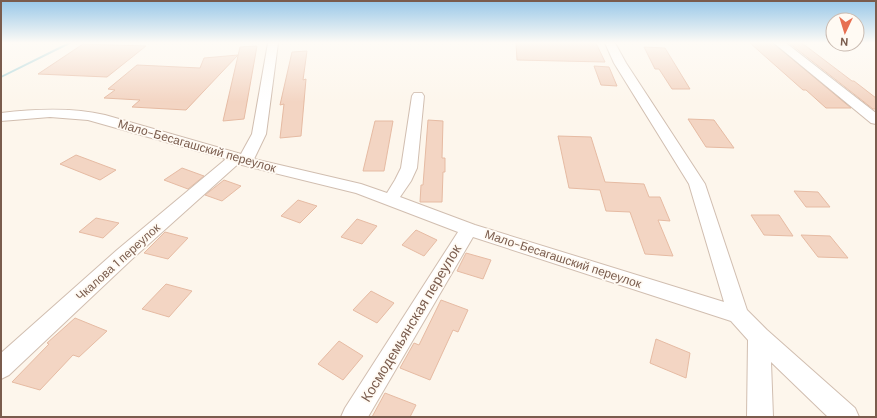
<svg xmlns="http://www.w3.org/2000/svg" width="877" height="418" viewBox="0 0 877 418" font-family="'DM Sans',sans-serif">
  <rect width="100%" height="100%" fill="#fdf6ec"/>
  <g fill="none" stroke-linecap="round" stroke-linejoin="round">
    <polygon fill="#a5d3da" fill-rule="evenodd" points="67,43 72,43 1,78 1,76"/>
  </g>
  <g fill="#f3d5c3" stroke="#e6bba3">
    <polygon points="516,43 596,43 605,62 517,60"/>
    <polygon points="750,43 773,43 851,108 826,108 806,90 803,90"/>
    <polygon points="789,43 802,43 852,81 854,81 876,98 876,109 873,109"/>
    <polygon points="83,44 146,46 107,77 38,74"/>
    <polygon points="257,46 244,119 223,121 240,47"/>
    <polygon points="644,47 665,48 690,89 672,89 659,69 655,69"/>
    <polygon points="307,51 303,80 306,79 301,136 280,138 284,104 280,105 292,52"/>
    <polygon points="238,55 186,110 132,107 140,100 104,98 115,90 108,89 137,65 200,68 204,58"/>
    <polygon points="594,66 609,67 617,86 601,85"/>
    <polygon points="688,119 714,120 734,148 706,147"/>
    <polygon points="428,120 443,121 442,158 445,158 445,172 443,172 442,202 420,202 421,185 423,185"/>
    <polygon points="375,121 393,121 384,171 363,171"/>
    <polygon points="558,136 591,137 605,182 644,184 649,197 660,197 670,221 658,220 673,256 645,254 630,212 606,211 600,190 569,188"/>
    <polygon points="76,155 116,170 100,180 60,164"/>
    <polygon points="182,168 204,176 188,189 164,180"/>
    <polygon points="224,180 241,186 222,201 205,195"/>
    <polygon points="794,191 818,192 830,207 806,207"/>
    <polygon points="298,200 317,206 300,223 281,216"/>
    <polygon points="751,215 779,215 793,236 764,235"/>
    <polygon points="96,218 119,223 103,238 79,232"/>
    <polygon points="357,219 377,226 362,244 341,237"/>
    <polygon points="416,230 437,240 424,256 402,245"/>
    <polygon points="165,232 188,238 168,259 144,253"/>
    <polygon points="801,235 830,236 848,258 818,257"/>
    <polygon points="466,253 491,260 483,279 457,271"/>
    <polygon points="166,284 192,291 169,317 142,309"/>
    <polygon points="371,291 394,303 377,323 353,310"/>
    <polygon points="441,300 468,310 458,332 453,330 430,380 400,368 414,343 419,345"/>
    <polygon points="75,318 107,331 79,357 73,355 40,390 12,382 49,344 47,343"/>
    <polygon points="656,339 690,353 686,378 650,363"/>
    <polygon points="339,341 363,356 343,380 318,364"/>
    <polygon points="385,393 416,405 410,417 372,417"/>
  </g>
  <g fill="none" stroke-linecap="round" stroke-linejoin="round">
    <g stroke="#d1beb0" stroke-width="2">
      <g id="street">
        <path d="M268,43H278L266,134L254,159L361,184L387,193L395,180L401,168L412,96L414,93H422L424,96L417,168L411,181L400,197L475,225L724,302L689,184L614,63L605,43H615L626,63L705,184L747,310L767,330L855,408L859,417H828L771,362L773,417H747L748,340L731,321L473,237L368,417H341L345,408L458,232L356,193L238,164L131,260L9,375L1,379V353L117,250L226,159L88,120L50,117L1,121V113C35,109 71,107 105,115L241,154L252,134Z"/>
        <polygon points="774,43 786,43 876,113 876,124 871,123"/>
      </g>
    </g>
    <use href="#street" fill="#fff" fill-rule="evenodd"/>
  </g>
  <linearGradient id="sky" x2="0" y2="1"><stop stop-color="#97c7e8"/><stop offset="0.42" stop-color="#fefbf6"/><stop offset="1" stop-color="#fefbf6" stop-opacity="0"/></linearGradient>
  <rect width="877" height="102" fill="url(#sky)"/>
  <g text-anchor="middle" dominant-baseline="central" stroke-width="3.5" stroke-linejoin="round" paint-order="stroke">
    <g font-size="12" fill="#7a5c4d" stroke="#fffaf3">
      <text transform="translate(197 146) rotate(16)">Мало-Бесагашский переулок</text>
      <text transform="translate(563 259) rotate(18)">Мало-Бесагашский переулок</text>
      <text transform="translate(118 262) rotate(-42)">Чкалова 1 переулок</text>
    </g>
    <g font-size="14" fill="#7a5c4d" stroke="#fffaf3">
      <text transform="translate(411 323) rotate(-59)">Космодемьянская переулок</text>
    </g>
  </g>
  <rect width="877" height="418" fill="none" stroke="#7a5c4d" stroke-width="4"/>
  <g transform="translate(845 32) rotate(184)"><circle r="19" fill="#fffaf3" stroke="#cabbb1"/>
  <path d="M0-3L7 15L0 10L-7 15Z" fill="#e76f51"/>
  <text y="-6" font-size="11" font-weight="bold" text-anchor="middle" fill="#7a5c4d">N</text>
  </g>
</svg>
